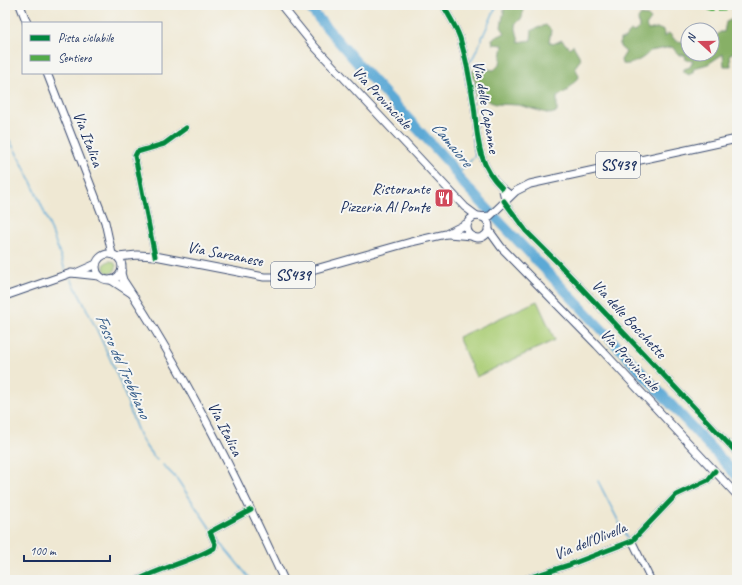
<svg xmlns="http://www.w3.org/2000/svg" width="742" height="585" viewBox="0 0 742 585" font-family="Caveat,sans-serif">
  <rect width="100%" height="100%" fill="#f6f6f2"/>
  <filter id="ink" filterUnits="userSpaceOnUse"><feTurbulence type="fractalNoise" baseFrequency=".025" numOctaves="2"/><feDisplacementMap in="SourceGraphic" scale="8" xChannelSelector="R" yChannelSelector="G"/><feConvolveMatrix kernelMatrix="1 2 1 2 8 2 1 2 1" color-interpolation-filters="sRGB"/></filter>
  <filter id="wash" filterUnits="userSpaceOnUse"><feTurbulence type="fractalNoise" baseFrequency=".012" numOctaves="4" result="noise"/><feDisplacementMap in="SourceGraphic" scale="16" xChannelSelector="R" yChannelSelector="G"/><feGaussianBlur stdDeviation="0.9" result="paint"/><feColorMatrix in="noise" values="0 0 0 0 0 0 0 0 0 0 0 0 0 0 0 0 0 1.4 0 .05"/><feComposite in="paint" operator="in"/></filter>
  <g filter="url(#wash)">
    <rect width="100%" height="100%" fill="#efe8d3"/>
    <g fill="#aacd75" stroke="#627e6a">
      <circle cx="110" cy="267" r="6"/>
      <polygon points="537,301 555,340 476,377 458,337"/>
    </g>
    <g fill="#87b066" stroke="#517062">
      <polygon points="505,5 524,5 522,18 515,24 519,42 531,40 532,30 546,25 551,30 549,42 553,44 562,40 569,48 573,45 581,59 575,67 579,76 568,90 557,97 557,112 550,114 519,105 495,104 475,94 475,80 471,77 471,72 480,68 494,70 500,64 503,45 493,44 492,39 505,33 501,27"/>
      <path d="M641,15L648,16L651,19L646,26L648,30L657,28L664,31V37L669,33L676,41L685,42L688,44V54H712V40L720,32H724L726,22L735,18L737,20V51L730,54L731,66H724L723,54L708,64L694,68L693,72L689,75L684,72V69L690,67L693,61L686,60L685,55H679L672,47L650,51C645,58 631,66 622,64L621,60L626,52L620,47V39H624L631,31L634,32L639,28L638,19Z"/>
    </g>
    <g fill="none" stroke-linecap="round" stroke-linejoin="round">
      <g stroke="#5ca9d5" stroke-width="1.5">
        <polyline points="467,62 472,60 497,5"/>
        <path d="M5,133C31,175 50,223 65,270"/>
        <polyline points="458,174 475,156 464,63"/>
        <path d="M71,279C90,314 107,350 122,387C132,412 136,440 157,460"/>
        <polyline points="163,465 177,479 210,528"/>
        <polyline points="598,481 628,540"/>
        <polyline points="213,532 226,550 251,580"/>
      </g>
      <polyline stroke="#5ca9d5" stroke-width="10" points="307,5 359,65 448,162 462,182 608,336 737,476"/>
    </g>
  </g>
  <g filter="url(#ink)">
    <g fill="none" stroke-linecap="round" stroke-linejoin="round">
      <g stroke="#3b4b70" stroke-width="8">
        <g id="minor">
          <path d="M443,5C449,16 456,26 460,38C466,58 471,85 474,106C478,138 477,164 502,188"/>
          <polyline points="504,201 526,231 557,262 737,453"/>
          <polyline points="505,201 502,188 511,195"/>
          <polyline points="155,256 135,156 137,152 164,144 186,128"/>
          <polyline points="632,541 651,580"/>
          <path d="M138,580C162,567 190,562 214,548L215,544L210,532L251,510"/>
          <polyline points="522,580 569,565 632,541 676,495 708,480 715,471"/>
        </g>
      </g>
      <g stroke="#3b4b70" stroke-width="9">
        <g id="major">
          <polyline points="20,5 27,23"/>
          <polyline points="281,5 315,47 465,207 477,216"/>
          <polyline points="47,73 105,222 112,254"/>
          <circle cx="478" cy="227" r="11"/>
          <polyline points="481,217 490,216 516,191 530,184 737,139"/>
          <polyline points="488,229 501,247 597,345 737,495"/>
          <polyline points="448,234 472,236"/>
          <circle cx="109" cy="267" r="13"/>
          <polyline points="118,257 137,255 155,256 264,277 280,277 298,274 411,242 446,234 468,223"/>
          <polyline points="78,272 96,264"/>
          <path d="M121,273L123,280C186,374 236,477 284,580"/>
          <polyline points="111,280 131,293"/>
          <polyline points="5,296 71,273 99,276"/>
        </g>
      </g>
      <use href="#minor" stroke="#fff" stroke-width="6"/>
      <use href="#major" stroke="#fff" stroke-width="7"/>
      <polyline stroke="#52ab49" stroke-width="4" stroke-dasharray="8 4" stroke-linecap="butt" points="694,5 711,9 737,8"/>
      <g stroke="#f6f6f2" stroke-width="8">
        <g id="cycleway">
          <path d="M443,5C449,16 456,26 460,38C466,58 471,85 474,106C478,138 477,164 502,188"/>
          <polyline points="504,201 526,231 557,262 737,453"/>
          <polyline points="155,256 135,156 137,152 164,144 186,128"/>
          <path d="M138,580C162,567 190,562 214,548L215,544L210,532L251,510"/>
          <polyline points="522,580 569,565 632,541 676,495 708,480 715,471"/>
        </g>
      </g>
      <use href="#cycleway" stroke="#00873e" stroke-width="5"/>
    </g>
  </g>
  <defs>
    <g id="restaurant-square" transform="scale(1)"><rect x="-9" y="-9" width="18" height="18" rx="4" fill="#d1495b" stroke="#f6f6f2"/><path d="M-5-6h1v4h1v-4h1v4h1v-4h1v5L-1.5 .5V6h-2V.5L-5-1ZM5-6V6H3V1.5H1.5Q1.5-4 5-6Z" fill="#fff"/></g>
  </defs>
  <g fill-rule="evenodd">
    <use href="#restaurant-square" x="444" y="198"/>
  </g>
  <g text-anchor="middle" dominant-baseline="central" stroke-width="4" stroke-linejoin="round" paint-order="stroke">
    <g fill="#f6f6f2" stroke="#5d6b8a" stroke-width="1">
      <rect x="596" y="152" width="44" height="26" rx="3"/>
      <rect x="271" y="262" width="44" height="26" rx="3"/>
    </g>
    <g font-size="15" font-weight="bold" fill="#1b2f5e">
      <text x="618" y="165">SS439</text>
      <text x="293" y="275">SS439</text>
    </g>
    <g font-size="16" fill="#1b2f5e" stroke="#f6f6f2">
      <text transform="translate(382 98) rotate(47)">Via Provinciale</text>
      <text transform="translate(486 107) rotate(80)">Via delle Capanne</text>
      <text transform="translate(88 139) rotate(69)">Via Italica</text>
      <text transform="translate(225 254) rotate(11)">Via Sarzanese</text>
      <text transform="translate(629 319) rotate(47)">Via delle Bocchette</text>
      <text transform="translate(630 360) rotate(47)">Via Provinciale</text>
      <text transform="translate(225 429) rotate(63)">Via Italica</text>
      <text transform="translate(590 541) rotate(-22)">Via dell'Olivella</text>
    </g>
    <g font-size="16" fill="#1b2f5e" stroke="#f6f6f2" text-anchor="end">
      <text x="430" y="189">Ristorante<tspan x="430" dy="18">Pizzeria Al Ponte</tspan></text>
    </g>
    <g font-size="17" font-style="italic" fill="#325a88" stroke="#f6f6f2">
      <text transform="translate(452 144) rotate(50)">Camaiore</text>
      <text transform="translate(123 366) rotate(66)">Fosso del Trebbiano</text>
    </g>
  </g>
  <rect width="742" height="585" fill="none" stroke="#f6f6f2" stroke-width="20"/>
  <rect x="22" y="22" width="140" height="52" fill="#f6f6f2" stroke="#9ea6b7"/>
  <rect x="30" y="35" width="20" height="6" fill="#00873e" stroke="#9ea6b7"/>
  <text x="58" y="42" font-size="12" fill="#1b2f5e">Pista ciclabile</text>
  <rect x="30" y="55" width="20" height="6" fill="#52ab49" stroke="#9ea6b7"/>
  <text x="58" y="62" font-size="12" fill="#1b2f5e">Sentiero</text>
  <g transform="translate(700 42) rotate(291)"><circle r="19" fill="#f6f6f2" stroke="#9ea6b7"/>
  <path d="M0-3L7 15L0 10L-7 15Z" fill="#d1495b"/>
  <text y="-6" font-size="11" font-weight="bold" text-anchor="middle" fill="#1b2f5e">N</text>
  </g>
  <path d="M24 555v6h86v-6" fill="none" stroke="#1b2f5e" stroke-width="2"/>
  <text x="30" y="555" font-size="12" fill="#1b2f5e" stroke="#f6f6f2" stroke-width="3" paint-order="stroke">100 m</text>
</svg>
